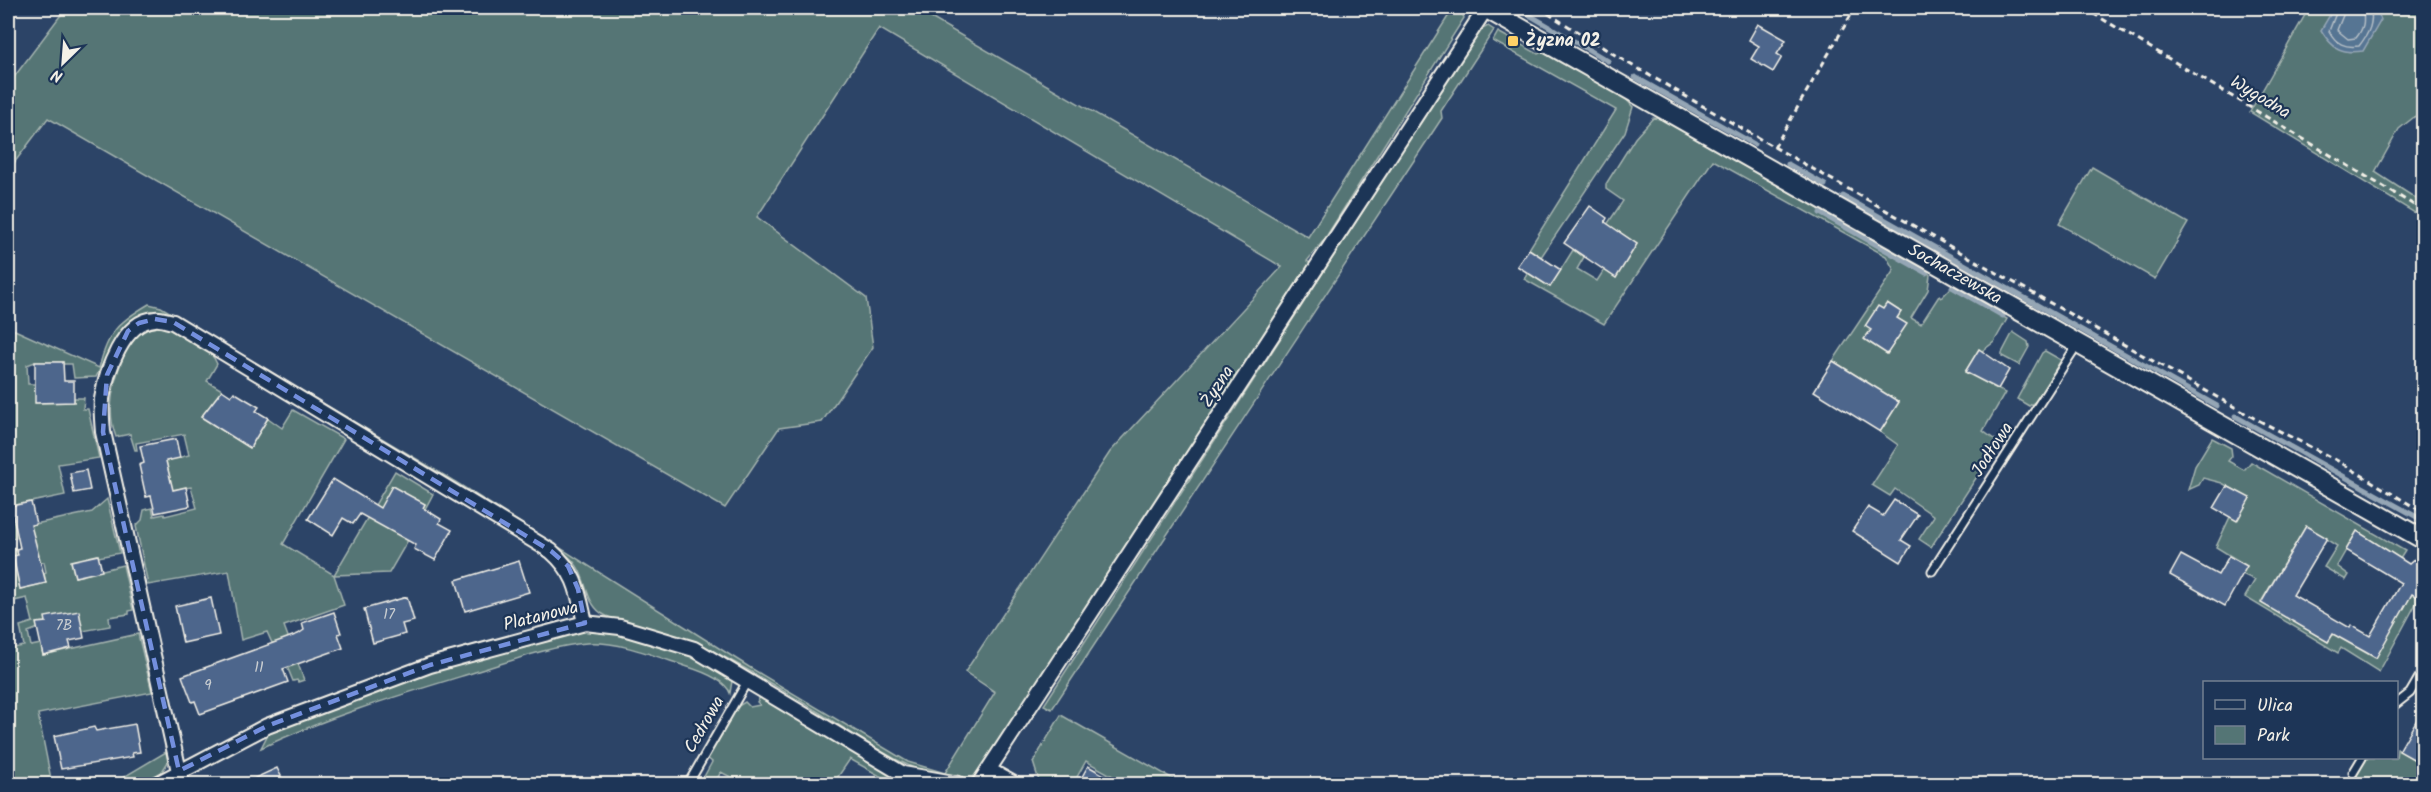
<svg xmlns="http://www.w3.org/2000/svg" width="2431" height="792" viewBox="0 0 2431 792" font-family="Kalam,sans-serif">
  <rect width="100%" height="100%" fill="#2c4467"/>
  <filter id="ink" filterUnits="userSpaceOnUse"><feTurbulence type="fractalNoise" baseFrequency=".0167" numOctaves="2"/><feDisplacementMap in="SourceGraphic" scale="12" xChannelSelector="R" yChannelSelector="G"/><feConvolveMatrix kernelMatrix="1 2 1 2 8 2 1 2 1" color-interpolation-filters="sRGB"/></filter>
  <g filter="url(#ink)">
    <g fill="#547575" stroke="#a4b3ae" stroke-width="1.5" fill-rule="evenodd">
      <path d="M66,8H914L1308,237L1449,15L1444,8H1460L1464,18L1324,240L1307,261L1313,265L984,768C979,773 973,779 965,780C924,785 850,731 815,710C775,686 734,660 692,641C662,629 628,630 601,613C583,600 588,572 568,556L369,431L173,317L151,311C128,322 119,336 109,359L104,361L96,377L74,378L72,364H63V362H35L27,365L28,384H35L36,403L74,402V398H84L83,409H88L99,458L58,464L65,495L12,506L16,528L92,512L107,499L120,553L71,562L75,577L123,565L133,610L129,611V614L109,617L110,626L83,631L79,612C61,617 45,626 28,632L31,646L41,644L43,655L138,634L152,692L38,714L52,784H8V649L24,646L20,626L33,622L27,598L14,601L12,590L8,591V544L16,549L18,555L13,557L20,589L46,583L44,573L46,572L44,562L39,563L20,537L8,539V327L99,368C108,332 117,323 149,304L161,307L457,483L749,667L908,762L945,773L995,692L965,672L1110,452L1282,267L879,28L757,217L866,298L873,347L822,422L779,428L725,508L48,118L8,171V85Z"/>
      <polygon points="2309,8 2423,8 2423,110 2399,129 2375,172 2423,203 2423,218 2250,112"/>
      <polygon points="1488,26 1494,30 1441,111 1442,118 1052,709 1044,705 1479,31"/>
      <polygon points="1498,32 1538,54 1542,52 1625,98 1633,107 1625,132 1541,257 1529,249 1616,110 1493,41"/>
      <path d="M1653,118L1661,119L1926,270L1930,275L1928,290L1911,318L1921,324L1939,296L1941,298L1952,287L2007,319L1994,342L1982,351L1979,349L1965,372L2005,393L1983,431L1999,443L1931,547L1919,539L1934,516L1895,489L1890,496L1872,485L1898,445L1880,432L1899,402L1833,361L1894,270L1886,256L1713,160L1604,324L1524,279L1528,273L1550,287L1573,250L1584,257L1577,269L1597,281L1604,270L1616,278L1637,244L1618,231L1611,242L1600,235L1623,201L1606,189V184L1635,138ZM1887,303L1901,312L1897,318L1906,324L1887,354L1865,340Z"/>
      <polygon points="2092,167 2188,223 2155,279 2059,224"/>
      <path d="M162,326C180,334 210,345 217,364L207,381L222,390L201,417L250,448L268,418L282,428L293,410L344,439L283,544L334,575L395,471L433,494L425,509L423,508L425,504L392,486L411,535L389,573L334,575L344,605L284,626L304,680L298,682L297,680L293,681L277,642L272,643L267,632L241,640L229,571L148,585L136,526L142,520L144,510L152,508L154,516L164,514L165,516L197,508L191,487L172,490L166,461L189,455L184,434L136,443L137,450H135L130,434L116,437C103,403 119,360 137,331Z"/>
      <polygon points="2013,332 2028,342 2029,347 2019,365 2002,356 2002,353"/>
      <polygon points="2045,351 2061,360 2037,400 2029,406 2017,399 2042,353"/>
      <polygon points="2212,438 2231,448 2232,456 2228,461 2244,470 2251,462 2405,551 2400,559 2357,531 2337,566 2349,575 2346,580 2324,567 2337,546 2306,526 2261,602 2328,642 2333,634 2375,658 2412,594 2419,598 2379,672 2341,648 2338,653 2245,597 2255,580 2242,574 2247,566 2216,547 2230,517 2250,499 2222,483 2203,478 2199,485 2188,490 2195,466"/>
      <path d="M586,631C626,634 707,646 732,681L730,693C725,679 698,670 685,666C655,656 619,641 587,643C548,646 509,662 472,673C400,695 329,716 261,748L268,734L280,725C380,687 481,654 586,631Z"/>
      <polygon points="760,697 772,699 908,781 920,784 894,784 850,759 833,784 744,784 721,772 714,784 700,784 712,762 706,757 735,708 745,702 750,707 760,705 757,702"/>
      <polygon points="1061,715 1182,784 1127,784 1086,761 1077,777 1081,780 1078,784 1040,784 1033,762"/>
      <polygon points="2397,749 2423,765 2423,784 2371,784 2356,776 2367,758 2396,758"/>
      <polygon points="166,752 168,762 154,784 112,784"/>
    </g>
    <path fill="#567493" stroke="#95a6b5" stroke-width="1.5" d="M2334,8H2376L2381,20L2363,51C2342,54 2332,49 2321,30Z"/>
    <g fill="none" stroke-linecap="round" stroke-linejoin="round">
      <g stroke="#b5bfc6" stroke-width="1.5">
        <path d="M2338,8L2329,31C2336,44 2345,48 2359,46C2370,32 2373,23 2371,8"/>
        <path d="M2346,8L2337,30L2348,39L2356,38C2365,27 2364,21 2363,8"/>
      </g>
      <g stroke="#95a6b5" stroke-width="5">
        <polyline points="1526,13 1608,61"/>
        <polyline points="1635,77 1754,144"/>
        <polyline points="1788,164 1825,185"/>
        <polyline points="1843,196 2217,406"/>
        <polyline points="1820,213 1926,273"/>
        <polyline points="1952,287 2003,316"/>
        <polyline points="2235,416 2424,521"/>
      </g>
    </g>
    <g fill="#4e668c" stroke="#f4f1e8" stroke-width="1.5">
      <polygon points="1758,24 1786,40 1777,54 1782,57 1773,72 1751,59 1759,46 1749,40"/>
      <polygon points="1590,206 1607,218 1605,222 1637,244 1616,278 1564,243"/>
      <polygon points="1529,249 1561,270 1550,287 1517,266"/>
      <polygon points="1887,303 1901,312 1897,318 1907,324 1887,354 1864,339 1871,330 1865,326 1878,306 1883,309"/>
      <polygon points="1979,349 2009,370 1998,389 1965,372"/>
      <polygon points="1833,361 1899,402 1880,432 1814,391"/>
      <polygon points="35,362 63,362 64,381 74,381 74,402 35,403"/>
      <polygon points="222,390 231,396 234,392 247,400 259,407 256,411 268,418 250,448 201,417"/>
      <polygon points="176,439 180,458 166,461 173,490 186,487 190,506 155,513 151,496 146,497 139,465 144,463 140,446"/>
      <polygon points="86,470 90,490 74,493 70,473"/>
      <polygon points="333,479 380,508 392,486 425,504 423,508 441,519 439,523 452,530 435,560 414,549 416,545 360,514 353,524 343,518 333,535 308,519"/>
      <polygon points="2227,486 2250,498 2237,521 2214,508"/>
      <polygon points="1894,500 1918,515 1901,540 1911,546 1901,562 1852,531 1868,507 1883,516"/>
      <polygon points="31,502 36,524 31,525 46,583 20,589 13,556 18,555 16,549 20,548 11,506"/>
      <polygon points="2306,526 2327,538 2293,595 2350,628 2351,625 2370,636 2401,583 2346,550 2357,531 2409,564 2424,551 2424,590 2419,598 2412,594 2376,658 2333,634 2328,642 2261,603"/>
      <polygon points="98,555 102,571 75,577 71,561"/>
      <polygon points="2181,555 2218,575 2229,556 2247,566 2225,606 2170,575"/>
      <polygon points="519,561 529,592 465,611 456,580"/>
      <polygon points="407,597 414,621 402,624 405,634 373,643 364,609"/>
      <polygon points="211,598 219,635 183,643 175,606"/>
      <polygon points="79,611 84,638 69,641 71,648 43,655 36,623 46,622 45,617"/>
      <polygon points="334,612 341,633 338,634 343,648 283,669 288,682 200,714 195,701 192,702 182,676 298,634 304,630 302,623"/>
      <polygon points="2424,707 2424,765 2399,751"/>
      <polygon points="135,724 140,752 132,753 133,757 61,769 54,736 94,727 96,731"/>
      <polygon points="1088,766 1120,784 1078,784"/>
      <polygon points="277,768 285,784 242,784"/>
    </g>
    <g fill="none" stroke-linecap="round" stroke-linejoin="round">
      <g stroke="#f4f1e8" stroke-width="11">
        <g id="service">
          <polyline points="1932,571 2077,345"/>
          <polyline points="2396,704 2410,693 2424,669"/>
          <polyline points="179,771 187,784"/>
          <polyline points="2353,773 2362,758"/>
          <polyline points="688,784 748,680"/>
        </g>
      </g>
      <g stroke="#f4f1e8" stroke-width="18">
        <g id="minor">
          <polyline points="989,770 1014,784"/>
          <path d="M179,771L103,432C102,421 101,409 102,399C106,372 123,321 155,319C160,318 167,321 173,322L551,551C576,573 578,591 585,623"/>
          <polyline points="157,784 267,726 430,665 585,623 620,627 694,649 903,774 959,784"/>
          <polyline points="979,784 1486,8"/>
        </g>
      </g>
      <g stroke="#f4f1e8" stroke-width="22">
        <g id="tertiary">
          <path id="s1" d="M1485,8L2424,540"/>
        </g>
      </g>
      <g stroke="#f4f1e8" stroke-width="3" stroke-dasharray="6 4.5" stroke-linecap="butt">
        <polyline points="1539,8 1628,63 1774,147 2254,418 2338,461 2424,513"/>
        <polyline points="2084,8 2424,211"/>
        <polyline points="1774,148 1855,8"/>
      </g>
      <use href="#service" stroke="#1d3557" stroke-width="7"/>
      <use href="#minor" stroke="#1d3557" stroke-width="14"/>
      <use href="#tertiary" stroke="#1d3557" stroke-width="18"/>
    </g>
  </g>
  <path fill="none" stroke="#738fde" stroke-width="4.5" stroke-dasharray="12 8" stroke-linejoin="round" d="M155,319L173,322L551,551L568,566L578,589L585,623L430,665L267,726L179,771L103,432L107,375L128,331L139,323Z"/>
  <rect fill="#ffd166" stroke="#1d3557" stroke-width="2" x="1507" y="35" width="12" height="12" rx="3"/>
  <g text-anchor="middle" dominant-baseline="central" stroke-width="4.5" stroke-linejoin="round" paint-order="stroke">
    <g font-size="15" fill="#caced1">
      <text x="389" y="615">17</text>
      <text x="64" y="626">7B</text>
      <text x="259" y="668">11</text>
      <text x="208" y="686">9</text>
    </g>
    <g font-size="18" font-weight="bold" fill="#f4f1e8" stroke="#1d3557" text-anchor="start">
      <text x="1525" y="41">Żyzna 02</text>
    </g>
    <g font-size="18" fill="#f4f1e8" stroke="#1d3557">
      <text transform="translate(2260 98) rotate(31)">Wygodna</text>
      <text stroke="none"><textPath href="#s1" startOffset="540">Sochaczewska</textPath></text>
      <text transform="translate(1218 387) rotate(-57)">Żyzna</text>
      <text transform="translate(1993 450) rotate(-57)">Jodłowa</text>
      <text transform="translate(541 617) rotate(-14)">Platanowa</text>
      <text transform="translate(705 725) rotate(-60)">Cedrowa</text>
    </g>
  </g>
  <rect width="2431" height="792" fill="none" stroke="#1d3557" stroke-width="30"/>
  <rect x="15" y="15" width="2401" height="762" fill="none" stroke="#f4f1e8" stroke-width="2" filter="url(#ink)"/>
  <rect x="2203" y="681" width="195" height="78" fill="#1d3557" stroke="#738091" stroke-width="1.5"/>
  <rect x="2215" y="700" width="30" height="9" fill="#1d3557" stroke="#738091" stroke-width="1.5"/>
  <text x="2257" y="711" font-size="18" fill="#f4f1e8">Ulica</text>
  <rect x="2215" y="726" width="30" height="18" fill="#547575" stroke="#738091" stroke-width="1.5"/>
  <text x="2257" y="741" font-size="18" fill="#f4f1e8">Park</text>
  <g transform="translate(63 63) rotate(205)" stroke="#1d3557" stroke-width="4.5" paint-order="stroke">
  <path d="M0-4.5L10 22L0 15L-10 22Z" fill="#f4f1e8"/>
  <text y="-9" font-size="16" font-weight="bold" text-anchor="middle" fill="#f4f1e8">N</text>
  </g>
</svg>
